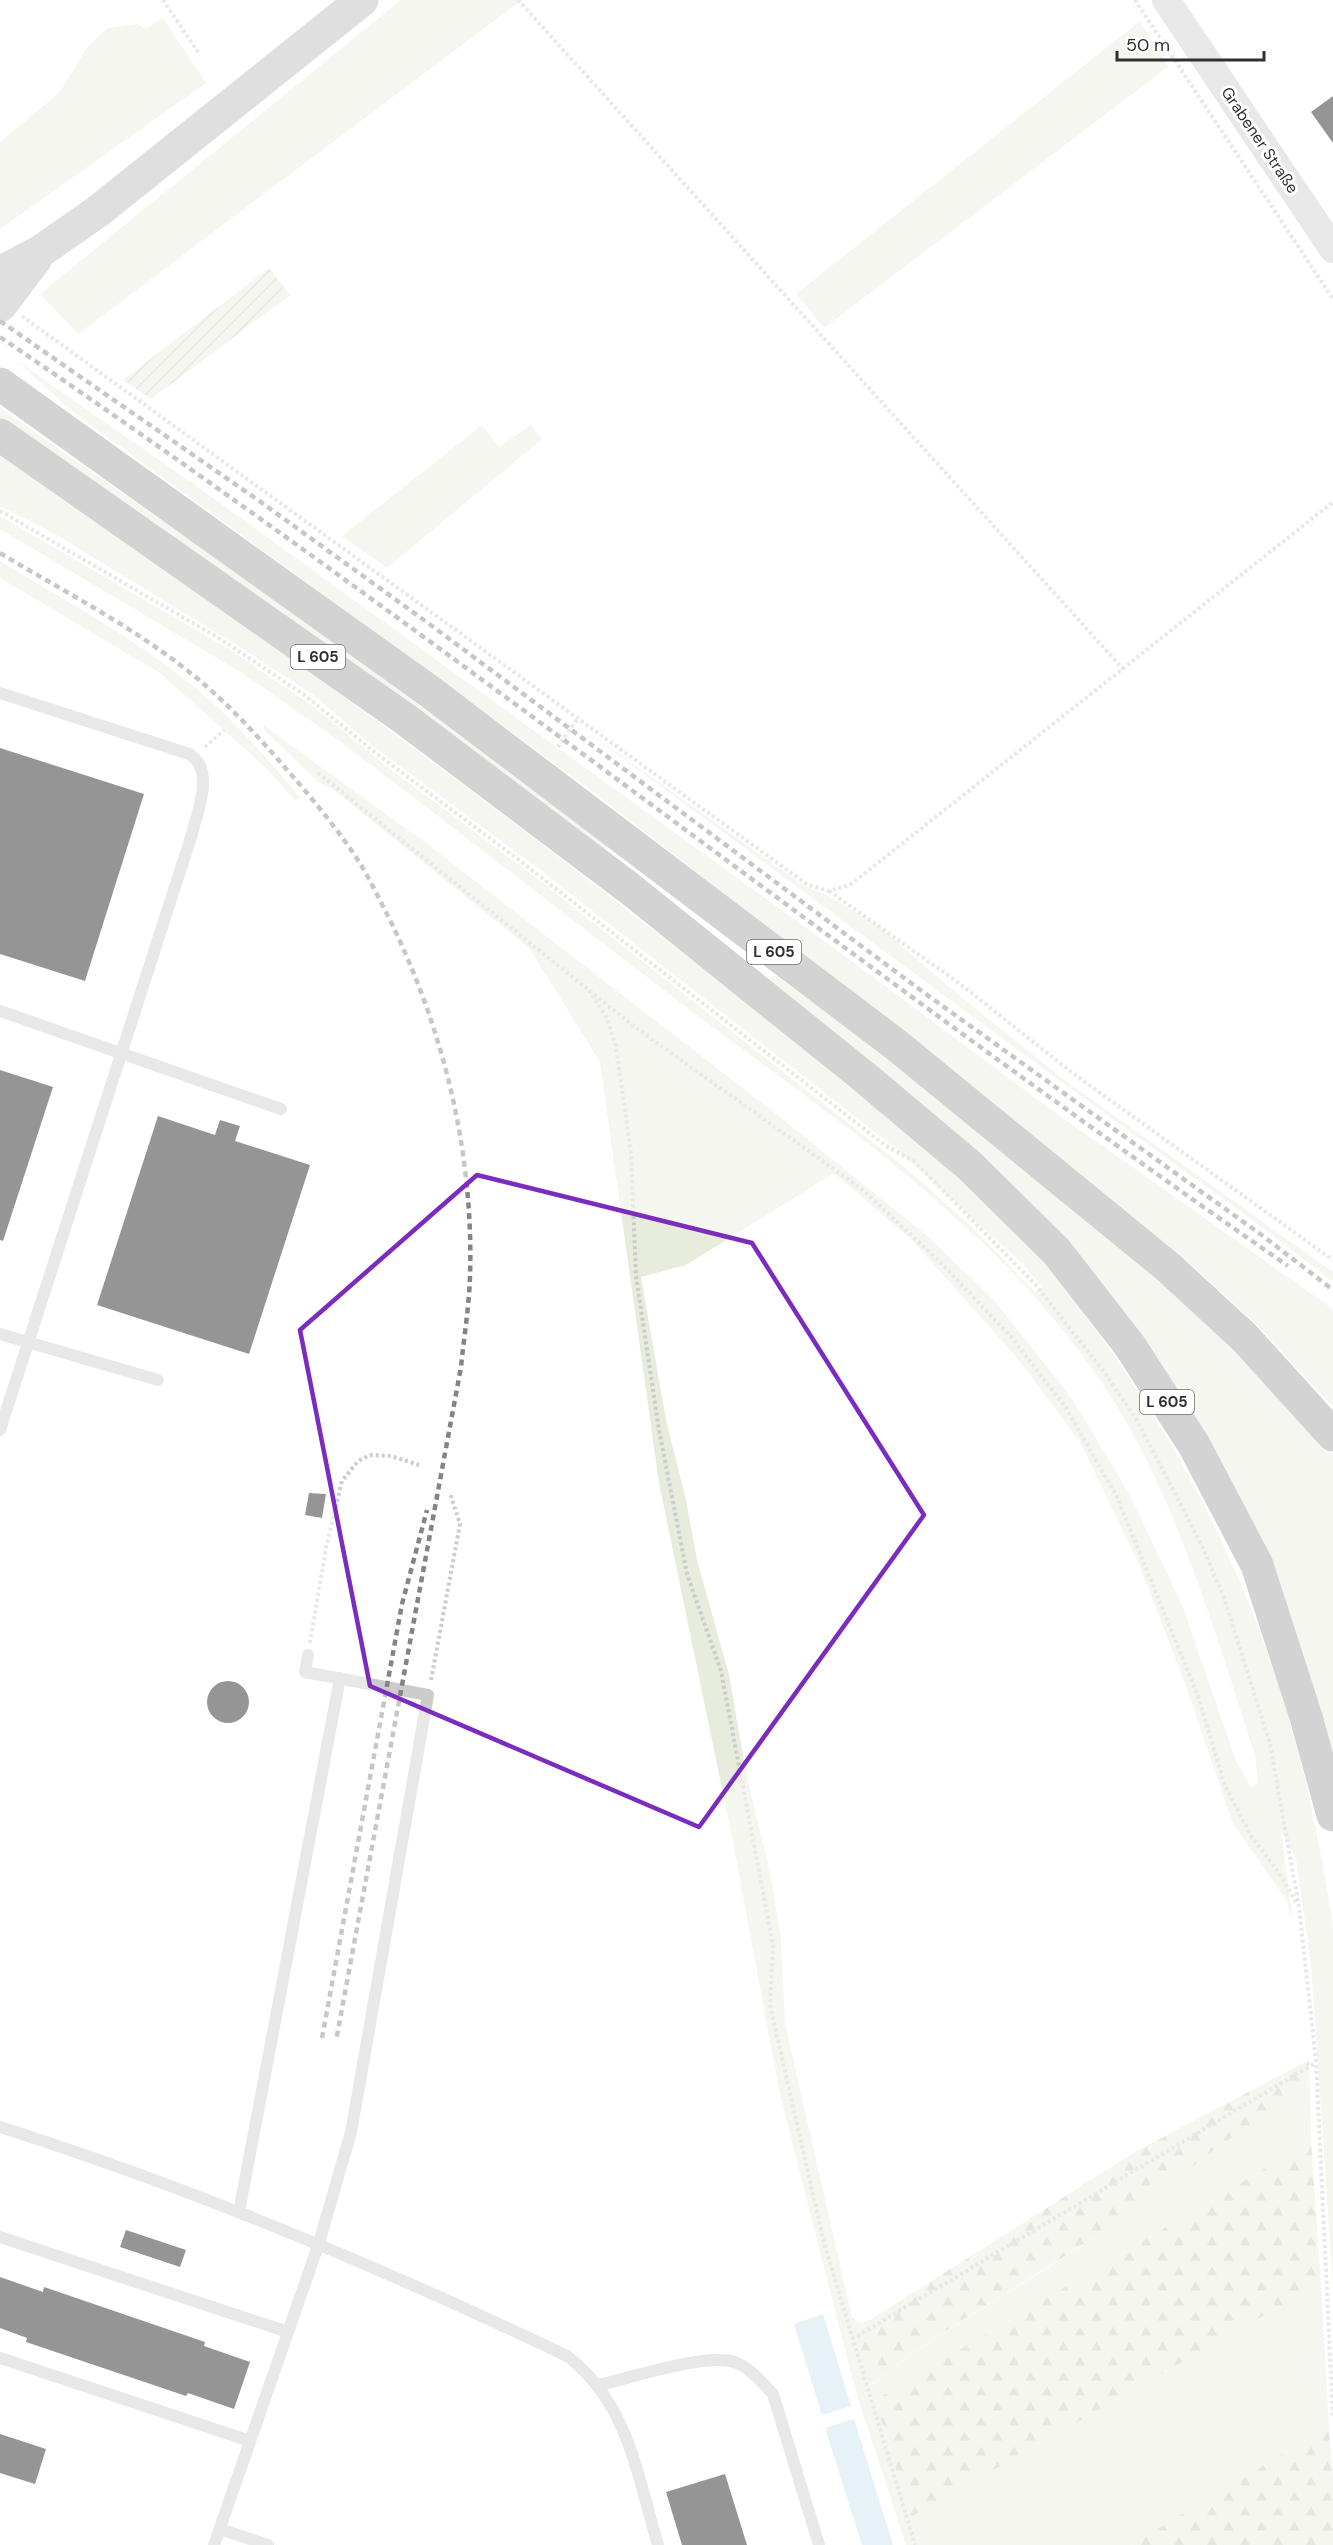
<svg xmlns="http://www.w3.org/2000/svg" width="1333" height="2545" viewBox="0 0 1333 2545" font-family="'DM Sans',sans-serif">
  <defs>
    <pattern id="forest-firs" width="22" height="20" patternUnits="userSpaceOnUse" patternTransform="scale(1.5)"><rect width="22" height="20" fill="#e7ecdc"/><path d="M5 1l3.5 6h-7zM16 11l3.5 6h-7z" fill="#c6cbbd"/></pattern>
    <pattern id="garden-furrows" width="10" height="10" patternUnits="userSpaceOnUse" patternTransform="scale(1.5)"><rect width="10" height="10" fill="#e7ecdc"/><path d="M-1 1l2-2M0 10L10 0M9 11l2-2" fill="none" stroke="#c6cbbd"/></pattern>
  </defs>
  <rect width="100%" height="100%" fill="#fff"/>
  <g fill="#e7ecdc">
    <polygon points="401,0 522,0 78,334 40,294"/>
    <polygon points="163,18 206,83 0,229 0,142 59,93 88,46 108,28 137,24 146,29"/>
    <polygon points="1140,21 1168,67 824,328 796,294"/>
    <polygon points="17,361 198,487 845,956 1042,1103 1333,1309 1333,1407 1258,1326 1192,1265 859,999 591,790 72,411"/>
    <polygon points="0,408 230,568 280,598 610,845 603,851 0,420"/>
    <polygon points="482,425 499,447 531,425 542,439 387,568 342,536"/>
    <path d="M0,447C210,600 422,750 627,910C756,1010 896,1111 1012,1226C1044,1258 1070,1296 1097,1332C1206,1481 1281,1649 1316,1831C1323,1866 1330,1899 1333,1934V2287L1311,1964L1296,1859L1281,1830L1293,1923L1287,1901L1233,1824L1186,1686L1139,1564L1080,1442L1018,1359L911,1239L834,1173L686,1265L641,1277L666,1420L686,1500L697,1560L729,1675L746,1773L771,1877L781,1940L785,2024L852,2317L860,2323L870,2320L855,2335L872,2385C941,2328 1023,2287 1096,2236C1168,2186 1235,2130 1310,2086L1311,2141L875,2400L912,2516L1321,2283L1329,2426L1131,2545H906L856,2392L780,2095L733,1842L659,1483L600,1062L530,949L334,790L318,782L265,731L263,725L426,843L775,1113L925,1234L994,1300L1073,1400L1130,1495L1182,1605L1236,1761L1251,1787L1258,1783L1255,1755C1217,1639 1178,1503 1113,1400C1010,1237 846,1127 694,1013C574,922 455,828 334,737L242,673L0,529V516L229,649L310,704L394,772L525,869L908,1170L973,1228L1035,1292L1042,1287L1023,1264L900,1152L539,869L369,743L315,696L240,647L55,534L0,506Z"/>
    <path d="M0,561C65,601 133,637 192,685C232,718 267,758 300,797L296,801L264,766L160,673L0,578Z"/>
    <polygon points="571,720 806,887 827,895 880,927 949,987 1063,1079 1333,1272 1333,1282 1259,1225 1060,1081"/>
    <path d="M774,975C861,1035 943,1103 1025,1169C1135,1256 1246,1343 1333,1455V1762L1181,1401L768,980Z"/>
  </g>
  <g fill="url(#forest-firs)">
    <path d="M1309,2060L1310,2086C1234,2131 1167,2188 1094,2237C1020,2287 940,2329 871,2385L855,2335L870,2320L1135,2152Z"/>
    <polygon points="1311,2141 1321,2283 911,2517 875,2400"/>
    <polygon points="1329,2426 1333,2478 1333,2545 1131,2545"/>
  </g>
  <polygon fill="url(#garden-furrows)" points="269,268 290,295 151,399 123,380"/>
  <g fill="#c8e3ec">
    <polygon points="823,2314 851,2406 822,2415 794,2324"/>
    <polygon points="854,2419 893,2545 862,2545 825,2428"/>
  </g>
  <g fill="#161616">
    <polygon points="1333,96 1333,143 1311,112"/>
    <polygon points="0,748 144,794 85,981 0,954"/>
    <polygon points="0,1070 53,1087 3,1241 0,1240"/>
    <polygon points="158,1116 215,1135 220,1120 240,1126 235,1141 310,1165 249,1354 97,1305"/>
    <polygon points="309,1493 326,1494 322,1518 305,1515"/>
    <circle cx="228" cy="1702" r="21"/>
    <polygon points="126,2230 186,2250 180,2267 120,2247"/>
    <polygon points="0,2277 43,2292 44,2287 205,2342 204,2346 250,2362 234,2409 188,2393 186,2396 26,2342 27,2338 0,2328"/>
    <polygon points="0,2434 46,2449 35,2484 0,2473"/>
    <polygon points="725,2474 747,2545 682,2545 666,2492"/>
  </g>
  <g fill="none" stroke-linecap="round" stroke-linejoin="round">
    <g stroke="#ccc" stroke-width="4" stroke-dasharray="3 3" stroke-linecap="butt">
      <polyline points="163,0 200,55"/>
      <polyline points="518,0 1123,669"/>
      <polyline points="1135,0 1333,299"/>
      <polyline points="22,316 808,885 829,891 850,885 1333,502"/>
      <polyline points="0,511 222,640 303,694 377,754 519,860 886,1146 915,1162 1035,1284 1104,1372 1137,1420 1202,1546 1223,1595 1270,1744 1299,1907 1316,2062 1333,2418"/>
      <polyline points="205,747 224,730"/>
      <polyline points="558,747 578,718"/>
      <polyline points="318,773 636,1028 863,1190 939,1261 1012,1338 1066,1408 1117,1497 1198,1696 1225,1786 1252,1837 1282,1877 1297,1904"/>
      <polyline points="829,891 959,983 1075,1075 1333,1260"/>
      <polyline points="589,990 607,1018 616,1046 631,1154 636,1276 659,1430 687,1574 721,1671 773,1945 770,2005 824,2243 915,2545"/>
      <polyline points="310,1643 326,1548 342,1481 358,1461 370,1455 391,1456 419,1465"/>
      <polyline points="431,1680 460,1524 450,1493"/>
      <polyline points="852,2339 1315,2063"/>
    </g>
    <g stroke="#ccc" stroke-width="12">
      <path d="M0,693L189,754C216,770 197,811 192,834L0,1430"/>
      <polyline points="0,1011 281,1109"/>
      <polyline points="0,1334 158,1380"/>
      <path d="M0,2127C195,2189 383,2268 567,2356C628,2402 637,2475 658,2545"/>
      <polyline points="239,2212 340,1678"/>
      <polyline points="0,2237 288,2332"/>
      <polyline points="0,2358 250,2441"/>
      <path d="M599,2385C630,2378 706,2353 734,2362C750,2367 762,2383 773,2394L819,2545"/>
      <polyline points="220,2529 268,2545"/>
      <polyline points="214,2545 319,2243 351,2132 428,1695 305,1672 308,1655"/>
    </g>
    <polyline stroke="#ccc" stroke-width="28" points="1166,0 1333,249"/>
    <g stroke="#b9b9b9" stroke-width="33">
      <polyline points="0,273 41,251 97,212 362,0"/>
      <polyline points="0,306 35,260"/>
    </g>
    <g stroke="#9e9e9e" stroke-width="33">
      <polyline points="0,384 429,691 895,1044 1168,1267 1244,1337 1333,1435"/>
      <polyline points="0,435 405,719 629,888 863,1076 970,1166 1057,1252 1130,1346 1194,1445 1257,1565 1306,1717 1333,1815"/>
    </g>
    <g stroke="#848484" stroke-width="4.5" stroke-dasharray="6 4.5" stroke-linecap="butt">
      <polyline points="0,321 258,500 428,623 923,992 1263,1236 1333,1290"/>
      <path d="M0,337C438,634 853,965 1288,1266"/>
      <path d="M0,553C63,591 130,625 188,671C225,700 257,735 288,771C311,797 334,825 354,854C367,873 377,895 388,916C443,1027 474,1152 470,1277C469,1307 464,1337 461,1367L336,2041"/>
      <polyline points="322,2038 402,1604 427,1510"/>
    </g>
  </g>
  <path d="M0 0H1333V2545H0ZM477,1175L752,1243L924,1515L699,1827L370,1686L300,1330Z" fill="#fff" fill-opacity=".55" fill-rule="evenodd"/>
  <path fill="none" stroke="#7b2cbf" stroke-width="4.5" stroke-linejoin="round" d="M477,1175L752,1243L924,1515L699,1827L370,1686L300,1330Z"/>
  <g text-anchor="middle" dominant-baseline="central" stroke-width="6" stroke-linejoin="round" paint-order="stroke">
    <g fill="#fff" stroke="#6d6d6d" stroke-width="1.5">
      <rect x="291" y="645" width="54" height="24" rx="4.5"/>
      <rect x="747" y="940" width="54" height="24" rx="4.5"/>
      <rect x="1140" y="1390" width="54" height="24" rx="4.5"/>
    </g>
    <g font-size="15" font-weight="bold" fill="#2f2f2f">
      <text x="318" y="657">L 605</text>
      <text x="774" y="952">L 605</text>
      <text x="1167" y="1402">L 605</text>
    </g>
    <g font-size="16" fill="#2f2f2f" stroke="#fff">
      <text transform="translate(1260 140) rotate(56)">Grabener Straße</text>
    </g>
  </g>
  <path d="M1117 51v9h147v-9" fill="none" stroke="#2f2f2f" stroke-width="3"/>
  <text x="1126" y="51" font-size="18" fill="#2f2f2f" stroke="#ffffff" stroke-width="4.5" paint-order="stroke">50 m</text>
</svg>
